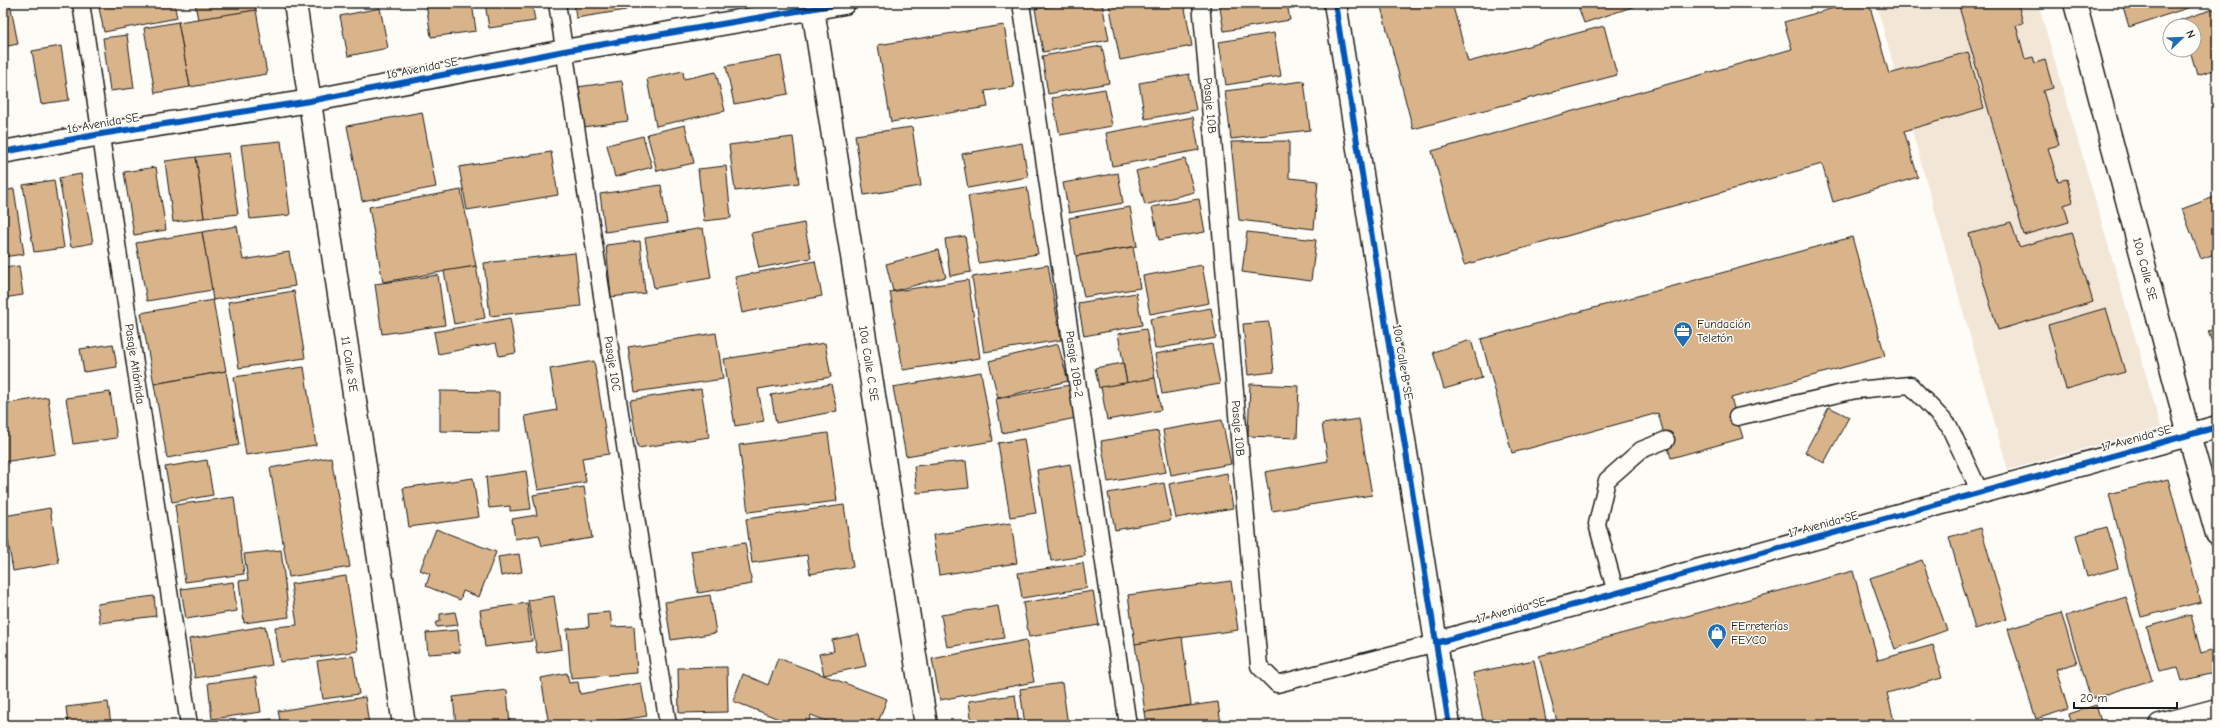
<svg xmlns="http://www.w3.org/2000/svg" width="2220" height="728" viewBox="0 0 2220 728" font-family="'Comic Neue',sans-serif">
  <rect width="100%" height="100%" fill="#fdfcf7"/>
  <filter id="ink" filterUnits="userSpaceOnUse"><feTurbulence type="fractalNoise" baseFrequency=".025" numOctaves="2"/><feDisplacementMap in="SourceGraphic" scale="8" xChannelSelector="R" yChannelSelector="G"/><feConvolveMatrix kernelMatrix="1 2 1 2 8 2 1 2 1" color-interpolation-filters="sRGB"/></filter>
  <g filter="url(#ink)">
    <polygon fill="#f2e6d6" points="1876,3 2038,3 2161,427 2008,470"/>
    <g fill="#d9b48a" stroke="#1c1c1c">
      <polygon points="3,3 10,3 18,44 3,47"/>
      <polygon points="98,3 174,3 177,18 104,32"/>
      <polygon points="195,3 255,3 256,10 198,20"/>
      <polygon points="338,3 355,3 338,6"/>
      <polygon points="426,3 472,3 476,31 431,37"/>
      <polygon points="485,3 532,3 535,21 489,28"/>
      <polygon points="574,3 625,3 626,10 576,18"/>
      <polygon points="630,3 660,3 631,7"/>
      <polygon points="1065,3 1102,3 1109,40 1043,52 1035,9"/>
      <polygon points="1109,3 1184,3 1192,46 1120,60"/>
      <polygon points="1219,3 1287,3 1290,20 1224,31"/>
      <polygon points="1380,3 1452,3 1468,62 1604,26 1617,75 1413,129"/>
      <polygon points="1577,3 1641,3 1641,4 1584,23"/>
      <polygon points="1852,3 1869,3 1889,74 1968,52 1984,108 1904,131 1918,177 1833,202 1822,164 1464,265 1432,151 1792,49 1784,22"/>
      <polygon points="1958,3 2011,3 2011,5 2018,4 2023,23 2016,25 2025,59 2033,57 2035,63 2045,60 2053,88 2043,91 2059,145 2048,148 2058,181 2067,179 2073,202 2064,205 2069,222 2024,235"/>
      <polygon points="2122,3 2203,3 2129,27"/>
      <polygon points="380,8 388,48 348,56 340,16"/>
      <polygon points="2217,8 2217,69 2197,75 2190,50 2194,50 2194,26 2182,26 2180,20"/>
      <polygon points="256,10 267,74 190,87 178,22"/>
      <polygon points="178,22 190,87 155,93 144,28"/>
      <polygon points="1004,25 1014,87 985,91 988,107 891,122 878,45"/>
      <polygon points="1274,33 1281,76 1226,85 1219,42"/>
      <polygon points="127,35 134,88 110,91 103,38"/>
      <polygon points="61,46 69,100 41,104 32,51"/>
      <polygon points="1102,46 1109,83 1048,94 1042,56"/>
      <polygon points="781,56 788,94 734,104 726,66"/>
      <polygon points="683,71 684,79 716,72 725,111 656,126 647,79"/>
      <polygon points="1189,74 1196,110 1145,119 1139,83"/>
      <polygon points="622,81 628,121 583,127 577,87"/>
      <polygon points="1304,81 1310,130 1231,139 1225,91"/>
      <polygon points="1105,89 1112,126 1060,135 1052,98"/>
      <polygon points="422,112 436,187 362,201 347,126"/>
      <polygon points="1193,117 1199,150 1112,166 1106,133"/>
      <polygon points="685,125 694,163 657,171 647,134"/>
      <polygon points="912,127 921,186 864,195 855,135"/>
      <polygon points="643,136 652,167 615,177 607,145"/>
      <polygon points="793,137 799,183 735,191 729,145"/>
      <polygon points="281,141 290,215 250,219 241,145"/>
      <polygon points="1289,141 1289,178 1318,181 1314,229 1239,220 1231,142"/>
      <polygon points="1022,143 1028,177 968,188 962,154"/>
      <polygon points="551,152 558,195 467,210 459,167"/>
      <polygon points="229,153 238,214 204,218 196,157"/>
      <polygon points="196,157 204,218 173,222 165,161"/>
      <polygon points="1185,159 1194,192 1145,205 1136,171"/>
      <polygon points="726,166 731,218 704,221 698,169"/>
      <polygon points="156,167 166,230 134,235 124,172"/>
      <polygon points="1118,173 1123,203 1069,213 1063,183"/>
      <polygon points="81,174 93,243 71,247 59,178"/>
      <polygon points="54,180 64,248 34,252 23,185"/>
      <polygon points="661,185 667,223 605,232 600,194"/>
      <polygon points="1027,187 1038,254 979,263 968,196"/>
      <polygon points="14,189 24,254 3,257 3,191"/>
      <polygon points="461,190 476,266 383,282 369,207"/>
      <polygon points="2217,196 2217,253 2201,259 2182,209"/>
      <polygon points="1199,199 1205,232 1159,240 1152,207"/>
      <polygon points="1130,207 1137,246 1076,256 1069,218"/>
      <polygon points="2011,222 2019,247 2072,232 2093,302 1998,330 1969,234"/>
      <polygon points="804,223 811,258 759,268 751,233"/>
      <polygon points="237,226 243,260 289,252 295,286 213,300 202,232"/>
      <polygon points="703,228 711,278 654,288 645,238"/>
      <polygon points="202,232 212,290 147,301 136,243"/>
      <polygon points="1247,232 1316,240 1311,281 1242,272"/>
      <polygon points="965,236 971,272 950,276 945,239"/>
      <polygon points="1852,237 1885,356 1731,398 1743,438 1671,458 1658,413 1512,453 1481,339"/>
      <polygon points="640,241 645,293 611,297 606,245"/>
      <polygon points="1133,247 1140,288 1084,297 1076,256"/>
      <polygon points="938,250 946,277 893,291 886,264"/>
      <polygon points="575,253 581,306 490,316 484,263"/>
      <polygon points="815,261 822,296 742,313 735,277"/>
      <polygon points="1048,265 1061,340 984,352 972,277"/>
      <polygon points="1202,265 1209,303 1150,314 1143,276"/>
      <polygon points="19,266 23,295 3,298 3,268"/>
      <polygon points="476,266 485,318 454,324 444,271"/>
      <polygon points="438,275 445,325 382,334 375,284"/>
      <polygon points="968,280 980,358 903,370 890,292"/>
      <polygon points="294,291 305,358 239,368 228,302"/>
      <polygon points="1136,293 1142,325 1084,336 1078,303"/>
      <polygon points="213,300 226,371 154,384 141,313"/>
      <polygon points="1211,308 1216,338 1155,349 1150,319"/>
      <polygon points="2106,308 2125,372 2066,389 2048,325"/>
      <polygon points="510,318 516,353 499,356 496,343 438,354 434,332"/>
      <polygon points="1269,322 1274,372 1248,375 1243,324"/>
      <polygon points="2217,328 2217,356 2208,331"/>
      <polygon points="1146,329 1155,378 1127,383 1118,334"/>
      <polygon points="716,333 723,379 635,392 628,347"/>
      <polygon points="1471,340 1482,378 1444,389 1433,352"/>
      <polygon points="825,343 831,377 758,389 764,421 735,426 724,359"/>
      <polygon points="113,344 117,367 84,372 80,349"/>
      <polygon points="1058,344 1068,381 998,398 989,361"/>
      <polygon points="1212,344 1220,384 1162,394 1155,354"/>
      <polygon points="594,361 609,454 582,458 586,482 538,490 525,416 557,410 550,369"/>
      <polygon points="1123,363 1127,383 1099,388 1095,368"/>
      <polygon points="304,367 316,445 246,455 234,377"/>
      <polygon points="226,371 239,445 167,458 154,384"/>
      <polygon points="981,372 993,441 906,456 893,387"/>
      <polygon points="1155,378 1161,410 1107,420 1101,387"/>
      <polygon points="831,384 837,411 776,423 771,395"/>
      <polygon points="1250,384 1299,386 1297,438 1248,436"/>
      <polygon points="1070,385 1076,418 1002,433 996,399"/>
      <polygon points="701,389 709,437 638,448 630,400"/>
      <polygon points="440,391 499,392 499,432 440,431"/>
      <polygon points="110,392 117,438 73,444 66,398"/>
      <polygon points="48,397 56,454 3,462 3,404"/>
      <polygon points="1829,407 1849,417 1824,463 1805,452"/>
      <polygon points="1359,419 1372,495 1272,511 1265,472 1328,461 1322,424"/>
      <polygon points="1222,420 1231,464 1171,475 1163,430"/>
      <polygon points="1158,431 1166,472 1108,482 1101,441"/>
      <polygon points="828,433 837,501 748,512 739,445"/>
      <polygon points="1024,439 1036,513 1010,517 998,443"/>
      <polygon points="331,457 350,567 289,577 270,468"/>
      <polygon points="207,460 213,495 172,502 165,467"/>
      <polygon points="966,461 969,488 917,493 914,466"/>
      <polygon points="1070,464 1085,556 1051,561 1037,470"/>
      <polygon points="526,471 531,509 510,511 510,506 489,508 486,477"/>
      <polygon points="1227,473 1233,508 1176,518 1169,484"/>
      <polygon points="473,478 479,517 409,527 403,488"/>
      <polygon points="2168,479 2201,602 2141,617 2109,494"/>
      <polygon points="1164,483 1171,520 1115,530 1108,493"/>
      <polygon points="584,487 592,538 542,546 539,535 515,539 512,519 537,515 533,495"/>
      <polygon points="234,497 244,574 185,582 175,505"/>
      <polygon points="844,505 853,567 810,574 807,555 752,563 746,519"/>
      <polygon points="50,508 59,563 13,571 4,516"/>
      <polygon points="1011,523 1017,563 939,575 933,535"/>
      <polygon points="2107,527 2118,568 2087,577 2076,535"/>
      <polygon points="1981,528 2007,619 1975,629 1949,537"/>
      <polygon points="436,529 496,552 479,597 463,591 460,600 426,586 430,574 420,570"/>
      <polygon points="745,543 752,584 698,593 691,551"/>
      <polygon points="281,550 289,617 244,623 239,581 248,580 244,554"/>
      <polygon points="519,554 522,572 501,576 498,557"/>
      <polygon points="1922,560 1947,630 1895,649 1870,578"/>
      <polygon points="1083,563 1087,588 1022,598 1018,573"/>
      <polygon points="1853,571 1878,660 1933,645 1942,678 1887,693 1895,725 1558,725 1539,656"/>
      <polygon points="346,576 358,651 280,662 275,627 297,625 291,584"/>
      <polygon points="1231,581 1238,630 1135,644 1128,595"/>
      <polygon points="233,582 237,611 186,619 181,589"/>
      <polygon points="1093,591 1099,625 1029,637 1023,603"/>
      <polygon points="710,595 716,633 671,640 665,602"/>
      <polygon points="154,596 156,616 100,623 97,604"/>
      <polygon points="554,596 562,649 537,653 528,600"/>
      <polygon points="2126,597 2152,680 2091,699 2066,616"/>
      <polygon points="527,603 532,641 485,647 480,610"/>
      <polygon points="998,606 1004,638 947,647 941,615"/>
      <polygon points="455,612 458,625 437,627 435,623 440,621 440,614"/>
      <polygon points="610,612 612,627 634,626 637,673 571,678 567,629 589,627 588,614"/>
      <polygon points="2061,613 2077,663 2056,669 2068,709 2036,719 2008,629"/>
      <polygon points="2191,615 2201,653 2214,649 2217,672 2182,681 2178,667 2159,671 2147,627"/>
      <polygon points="265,626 272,665 195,678 189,639"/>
      <polygon points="458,630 460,652 428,654 426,633"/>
      <polygon points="859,634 866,666 824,675 819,654 834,651 832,640"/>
      <polygon points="1182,637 1191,705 1145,712 1135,644"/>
      <polygon points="1026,640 1034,682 940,700 932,659"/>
      <polygon points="353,656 359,694 323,699 317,661"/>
      <polygon points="778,658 887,699 877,725 837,725 811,715 808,725 794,725 733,701 743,674 768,685"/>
      <polygon points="1534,660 1547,725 1484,725 1473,673"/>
      <polygon points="727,667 728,712 679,713 678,668"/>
      <polygon points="567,673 569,683 578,682 580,694 641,683 647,716 589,725 549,725 541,678"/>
      <polygon points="256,677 261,712 212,719 208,683"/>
      <polygon points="1062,683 1068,725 1025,725 1020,689"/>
      <polygon points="507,690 510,725 456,725 453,697"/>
      <polygon points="1015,695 1019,725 972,725 969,701"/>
      <polygon points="365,697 369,725 281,725 278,711"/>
      <polygon points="108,702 111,725 68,725 66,707"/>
      <polygon points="1218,702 1221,725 1147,725 1145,712"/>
      <polygon points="2096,705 2102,725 2073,725 2069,714"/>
      <polygon points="272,719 272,725 214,725"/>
      <polygon points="778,719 794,725 776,725"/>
    </g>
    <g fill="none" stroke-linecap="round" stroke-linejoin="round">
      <g stroke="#1c1c1c" stroke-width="19">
        <g id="lane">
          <path id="s1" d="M81,3L189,725"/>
          <path id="s2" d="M557,3L668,725"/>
          <path id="s3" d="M1021,3L1128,725"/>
          <path id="s4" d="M1201,3L1259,666L1277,684L1436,643"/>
          <polyline points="1737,417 1856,390 1910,385 1949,426 1980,492"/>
          <polyline points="1616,593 1597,524 1607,480 1641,450 1666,440"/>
        </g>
      </g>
      <g stroke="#1c1c1c" stroke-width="25">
        <g id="street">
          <path id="s5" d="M295,3L404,725"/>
          <polyline points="1335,3 1449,725"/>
          <path id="s6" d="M2075,3L2189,435L2217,534"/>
          <polyline points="3,152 101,134 310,101 564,51 844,3"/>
          <polyline points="1436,643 2217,427"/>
          <polyline points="2160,725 2217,710"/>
        </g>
      </g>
      <g stroke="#1c1c1c" stroke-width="25">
        <g id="secondary">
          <path id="s7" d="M812,3L926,725"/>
        </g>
      </g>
      <use href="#lane" stroke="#fdfcf7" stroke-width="16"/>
      <use href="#street" stroke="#fdfcf7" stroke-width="22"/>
      <use href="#secondary" stroke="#fdfcf7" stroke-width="22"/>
      <g stroke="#fdfcf7" stroke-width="8">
        <g id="cycleway">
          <polyline points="1335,3 1449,725"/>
          <polyline points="3,152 101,134 310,101 564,51 844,3"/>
          <polyline points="1436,643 2217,427"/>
        </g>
      </g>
      <use href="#cycleway" stroke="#0057b8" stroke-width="6"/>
    </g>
  </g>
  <defs>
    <g id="office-pin" transform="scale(1)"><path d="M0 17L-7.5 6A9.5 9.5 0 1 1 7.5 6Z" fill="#1f6fb2" stroke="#fdfcf7"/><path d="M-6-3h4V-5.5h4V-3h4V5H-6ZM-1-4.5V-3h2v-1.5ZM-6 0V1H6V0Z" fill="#fff"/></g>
    <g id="shop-pin" transform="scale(1)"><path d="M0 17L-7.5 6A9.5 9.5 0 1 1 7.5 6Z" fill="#1f6fb2" stroke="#fdfcf7"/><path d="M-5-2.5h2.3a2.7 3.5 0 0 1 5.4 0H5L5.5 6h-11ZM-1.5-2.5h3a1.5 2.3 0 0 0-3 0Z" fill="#fff"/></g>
  </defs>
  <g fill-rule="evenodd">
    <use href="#office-pin" x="1683" y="331"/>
    <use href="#shop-pin" x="1717" y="633"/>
  </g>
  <g text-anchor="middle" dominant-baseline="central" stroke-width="3" stroke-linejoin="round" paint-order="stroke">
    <g font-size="12" fill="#1c1c1c" stroke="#fdfcf7">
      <text transform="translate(422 68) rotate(-11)">16 Avenida SE</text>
      <text stroke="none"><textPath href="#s4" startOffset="103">Pasaje 10B</textPath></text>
      <text transform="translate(103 123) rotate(-10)">16 Avenida SE</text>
      <text stroke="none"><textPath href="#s6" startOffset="275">10a Calle SE</textPath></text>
      <text transform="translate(1403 362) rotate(81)">10a Calle B SE</text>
      <text stroke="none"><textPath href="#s1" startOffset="365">Pasaje Atlántida</textPath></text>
      <text stroke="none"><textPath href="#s5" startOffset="365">11 Calle SE</textPath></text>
      <text stroke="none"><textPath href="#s2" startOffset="365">Pasaje 10C</textPath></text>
      <text stroke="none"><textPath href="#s7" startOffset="365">10a Calle C SE</textPath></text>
      <text stroke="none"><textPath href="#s3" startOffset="365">Pasaje 10B-2</textPath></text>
      <text stroke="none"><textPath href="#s4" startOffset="427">Pasaje 10B</textPath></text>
      <text transform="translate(2136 438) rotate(-15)">17 Avenida SE</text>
      <text transform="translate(1823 524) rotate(-15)">17 Avenida SE</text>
      <text transform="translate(1511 610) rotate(-15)">17 Avenida SE</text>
    </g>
    <g font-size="12" fill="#1c1c1c" stroke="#fdfcf7" text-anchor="start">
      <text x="1697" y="324">Fundación<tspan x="1697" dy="14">Teletón</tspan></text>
      <text x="1731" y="626">FErreterías<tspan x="1731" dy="14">FEYCO</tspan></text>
    </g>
  </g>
  <rect width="2220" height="728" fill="none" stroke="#fdfcf7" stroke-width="16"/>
  <rect x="8" y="8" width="2204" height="712" fill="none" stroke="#1c1c1c" stroke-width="1.5" filter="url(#ink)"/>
  <g transform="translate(2182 38) rotate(67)"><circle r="19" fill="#fdfcf7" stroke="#a3a29f"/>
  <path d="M0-3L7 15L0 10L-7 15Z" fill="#1f6fb2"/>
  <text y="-6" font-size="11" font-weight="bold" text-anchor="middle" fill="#1c1c1c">N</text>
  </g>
  <path d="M2074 702v6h103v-6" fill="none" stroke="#1c1c1c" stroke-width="2"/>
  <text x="2080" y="702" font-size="12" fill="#1c1c1c" stroke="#fdfcf7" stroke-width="3" paint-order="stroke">20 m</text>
</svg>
